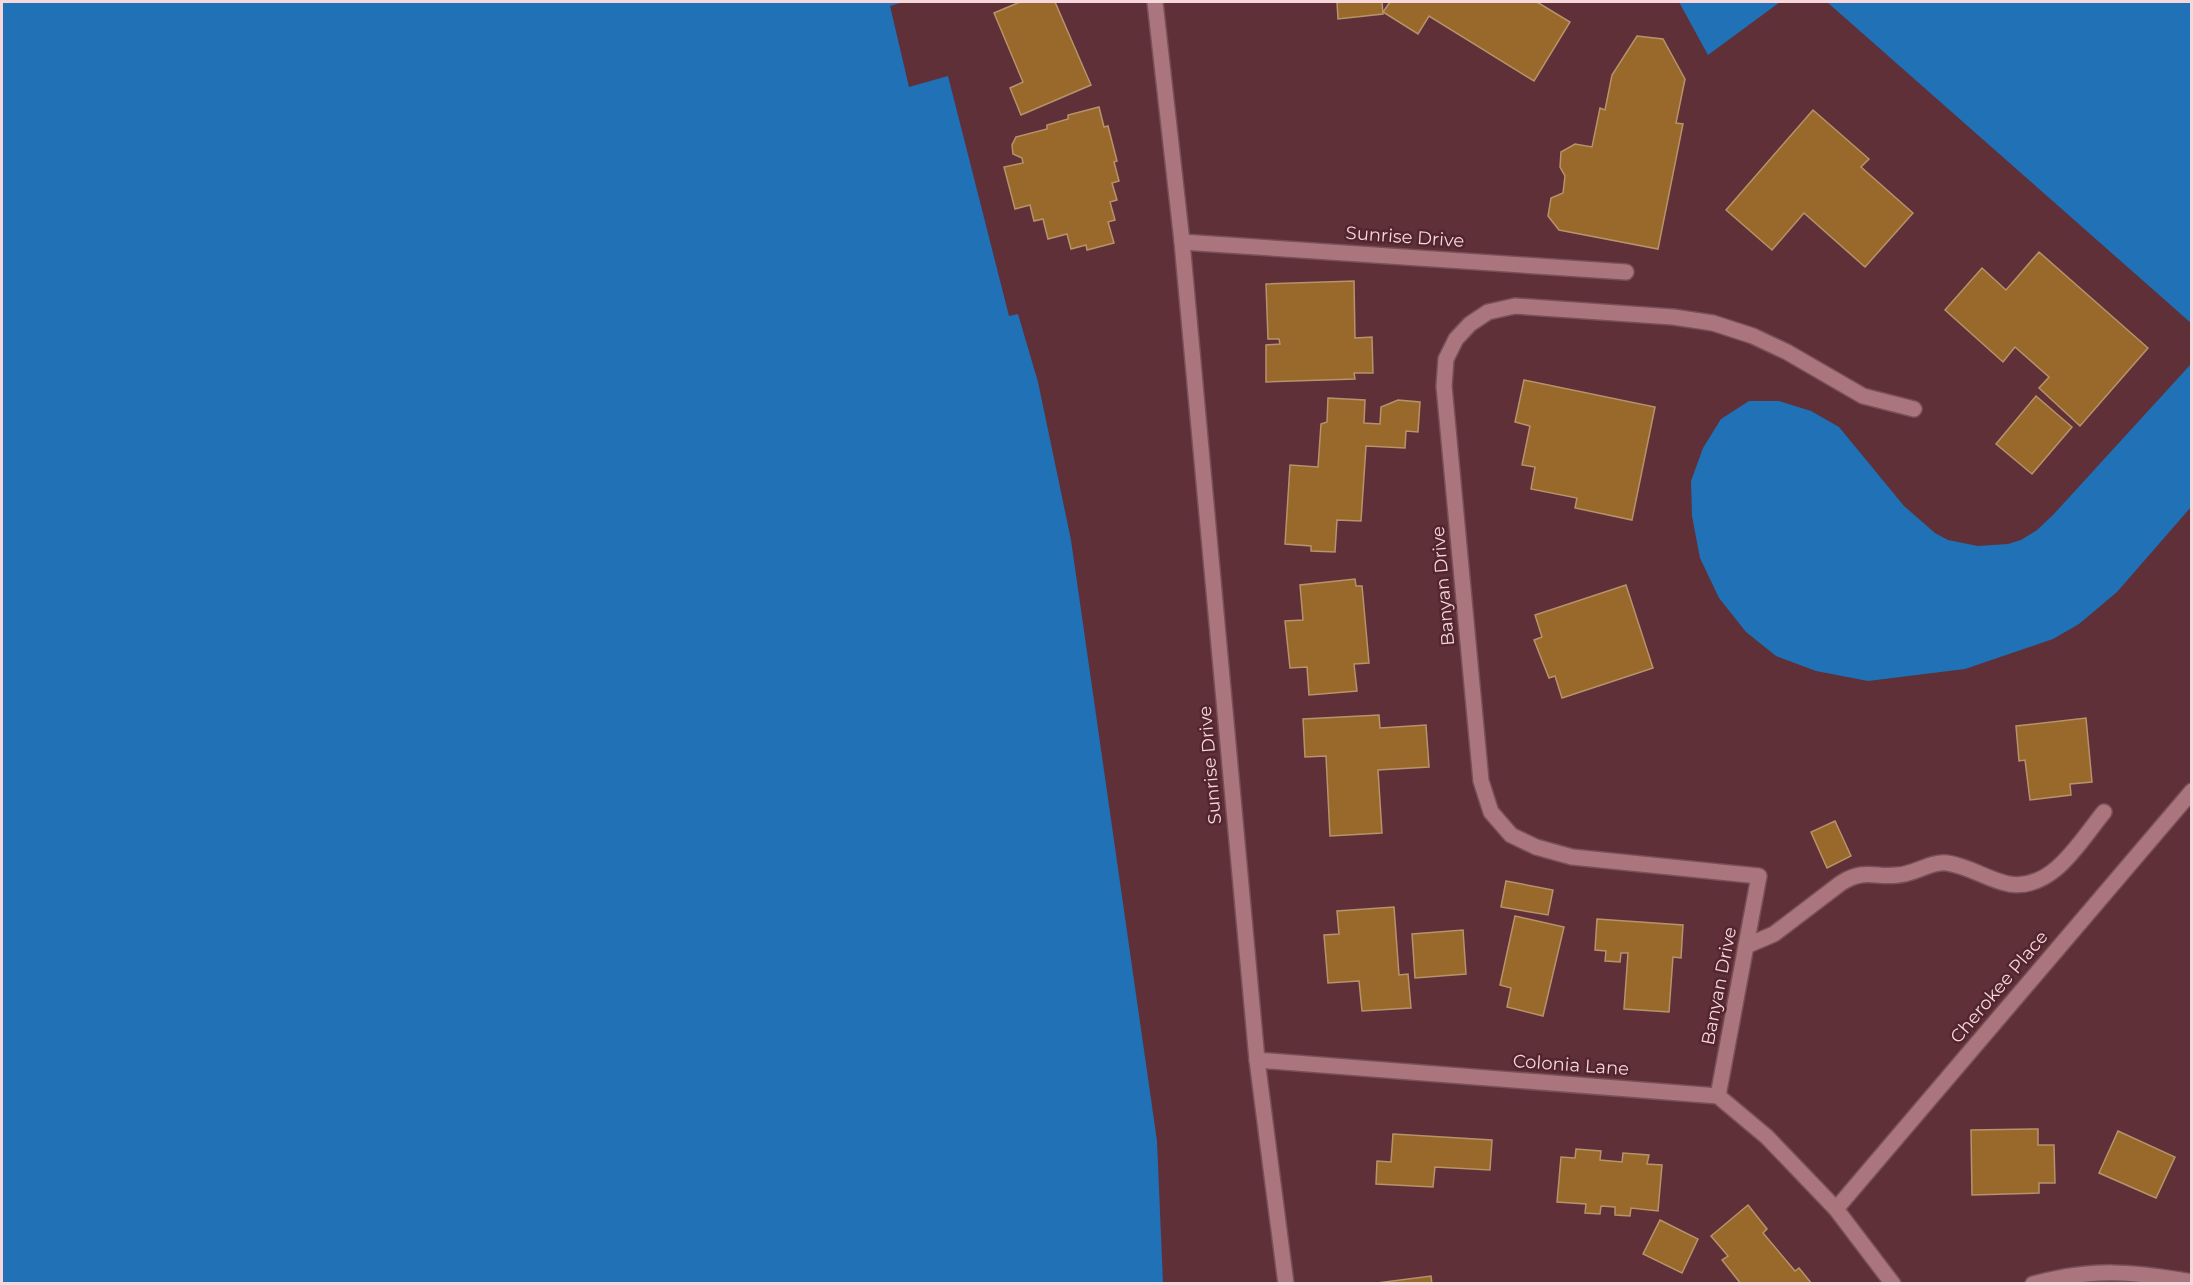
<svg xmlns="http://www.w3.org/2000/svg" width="2193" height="1285" viewBox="0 0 2193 1285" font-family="Montserrat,sans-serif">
  <rect width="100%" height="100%" fill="#5f3038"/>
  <g fill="#2071b6">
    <polygon points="2,2 904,2 890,6 909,87 948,76 1009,316 1018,314 1038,382 1071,540 1157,1141 1163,1283 2,1283"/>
    <polygon points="1679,2 1780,2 1708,55"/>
    <polygon points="1827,2 2191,2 2191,323"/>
    <polygon points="2191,364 2191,507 2117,592 2079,624 2053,639 1965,669 1868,681 1816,671 1776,656 1746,632 1719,598 1700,558 1692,516 1691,481 1703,448 1721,419 1749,401 1779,401 1811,411 1839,427 1904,506 1935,533 1948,540 1978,546 2008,544 2021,540 2037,530 2053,515"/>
  </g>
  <g fill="#99692b" stroke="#b6936b" stroke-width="1.5">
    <polygon points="1020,2 1055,2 1091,85 1021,115 1010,88 1023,82 994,13"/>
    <polygon points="1337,2 1382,2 1383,14 1338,19"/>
    <polygon points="1390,2 1537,2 1570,22 1534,81 1429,16 1418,34 1383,12"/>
    <polygon points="1637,36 1663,39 1685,79 1676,123 1683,124 1658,249 1559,230 1548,216 1551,198 1563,193 1565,176 1560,167 1561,152 1575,144 1592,147 1600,108 1605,110 1612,75"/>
    <polygon points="1099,107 1104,127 1108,126 1117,161 1114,162 1119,181 1112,183 1117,200 1110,202 1115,220 1108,222 1114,243 1087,250 1086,245 1071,249 1067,234 1048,239 1043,219 1034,221 1030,205 1015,209 1004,167 1023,163 1022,158 1013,154 1012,145 1016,137 1047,129 1047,125 1068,119 1068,115"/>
    <polygon points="1813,110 1869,159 1861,167 1913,213 1865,267 1804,213 1772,250 1726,210"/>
    <polygon points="2039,252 2148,348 2080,426 2039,388 2049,377 2015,347 2003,362 1945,310 1982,268 2006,290"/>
    <polygon points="1354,281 1355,338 1372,337 1373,373 1354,373 1355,379 1266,382 1266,345 1280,344 1279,339 1268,339 1266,284"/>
    <polygon points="1524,380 1655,407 1632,520 1575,508 1577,498 1531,489 1535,467 1522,465 1530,426 1515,422"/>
    <polygon points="2036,396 2072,427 2032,474 1996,444"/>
    <polygon points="1328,398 1365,400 1364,423 1380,424 1381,407 1398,400 1420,402 1418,432 1406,431 1405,448 1366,446 1361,521 1337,520 1335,552 1311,551 1311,546 1285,544 1290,465 1318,467 1321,424 1327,422"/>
    <polygon points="1355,579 1356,586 1362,586 1369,663 1354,664 1357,691 1309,695 1307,667 1290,668 1285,621 1303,620 1300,585"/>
    <polygon points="1626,585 1653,668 1562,698 1555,676 1549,678 1534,640 1542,637 1535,615"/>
    <polygon points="1379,715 1380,728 1426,725 1429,767 1378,770 1382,833 1330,836 1326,756 1305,757 1303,719"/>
    <polygon points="2086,718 2092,782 2070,784 2071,795 2030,800 2025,760 2019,761 2016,726"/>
    <polygon points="1835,821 1851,856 1827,868 1811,832"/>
    <polygon points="1506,881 1553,890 1548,915 1501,907"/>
    <polygon points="1394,907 1399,975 1408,974 1411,1008 1362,1011 1359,981 1328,983 1324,935 1339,934 1337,911"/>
    <polygon points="1515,916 1564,927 1543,1016 1507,1007 1511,988 1500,985"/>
    <polygon points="1597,919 1683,925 1681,958 1673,957 1669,1012 1624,1009 1628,953 1621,953 1620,962 1605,961 1606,951 1595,950"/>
    <polygon points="1463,930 1466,974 1415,978 1412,934"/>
    <polygon points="2038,1129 2038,1145 2054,1145 2055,1183 2039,1183 2039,1193 1972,1195 1971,1130"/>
    <polygon points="2118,1131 2175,1157 2156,1198 2099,1173"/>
    <polygon points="1393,1134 1492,1140 1490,1170 1435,1167 1433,1187 1376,1184 1377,1161 1391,1162"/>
    <polygon points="1576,1149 1601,1151 1600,1160 1622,1162 1623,1153 1649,1155 1647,1164 1662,1165 1658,1211 1631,1208 1630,1216 1615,1215 1615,1207 1601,1206 1600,1214 1585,1213 1586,1204 1557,1202 1561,1157 1575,1158"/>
    <polygon points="1748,1205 1767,1229 1763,1233 1795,1271 1799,1268 1812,1284 1741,1284 1722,1260 1728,1256 1711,1236"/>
    <polygon points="1660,1220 1698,1239 1682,1273 1643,1254"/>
    <polygon points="1431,1276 1432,1284 1369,1284"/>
  </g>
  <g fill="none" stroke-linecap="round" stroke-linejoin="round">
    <g stroke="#785058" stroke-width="18">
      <g id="lane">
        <polyline points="1182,242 1626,272"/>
        <path d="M1746,946L1774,934L1841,883C1865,868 1874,878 1898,875C1915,874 1931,861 1947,863C1969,866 1988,880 2009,884C2053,891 2080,841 2104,812"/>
      </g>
    </g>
    <g stroke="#785058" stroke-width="18">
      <g id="street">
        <polyline points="1155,2 1182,242 1257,1060 1286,1284"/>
        <polyline points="1257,1060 1718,1096 1767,1137 1836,1209 1893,1284"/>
        <polyline points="1718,1096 1759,876 1572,857 1536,847 1511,835 1491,812 1481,781 1444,386 1446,359 1456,339 1470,324 1488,312 1515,306 1673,317 1713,323 1753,336 1787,352 1863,396 1914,409"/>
        <polyline points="1836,1209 2192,791"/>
        <path d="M2033,1284C2092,1268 2132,1271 2192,1282"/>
      </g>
    </g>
    <use href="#lane" stroke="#ab757d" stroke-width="15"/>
    <use href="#street" stroke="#ab757d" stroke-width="15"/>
  </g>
  <g text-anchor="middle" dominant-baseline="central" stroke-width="5" stroke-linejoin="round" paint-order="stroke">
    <g font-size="18" fill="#f6d7db" stroke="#53252e">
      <text transform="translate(1405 237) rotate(4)">Sunrise Drive</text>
      <text transform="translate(1443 586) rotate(-95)">Banyan Drive</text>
      <text transform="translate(1210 765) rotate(-95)">Sunrise Drive</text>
      <text transform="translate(1719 986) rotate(-79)">Banyan Drive</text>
      <text transform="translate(1999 987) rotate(-50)">Cherokee Place</text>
      <text transform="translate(1571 1065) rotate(4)">Colonia Lane</text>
    </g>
  </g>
  <rect width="2193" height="1285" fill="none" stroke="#f6d7db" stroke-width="6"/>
</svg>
